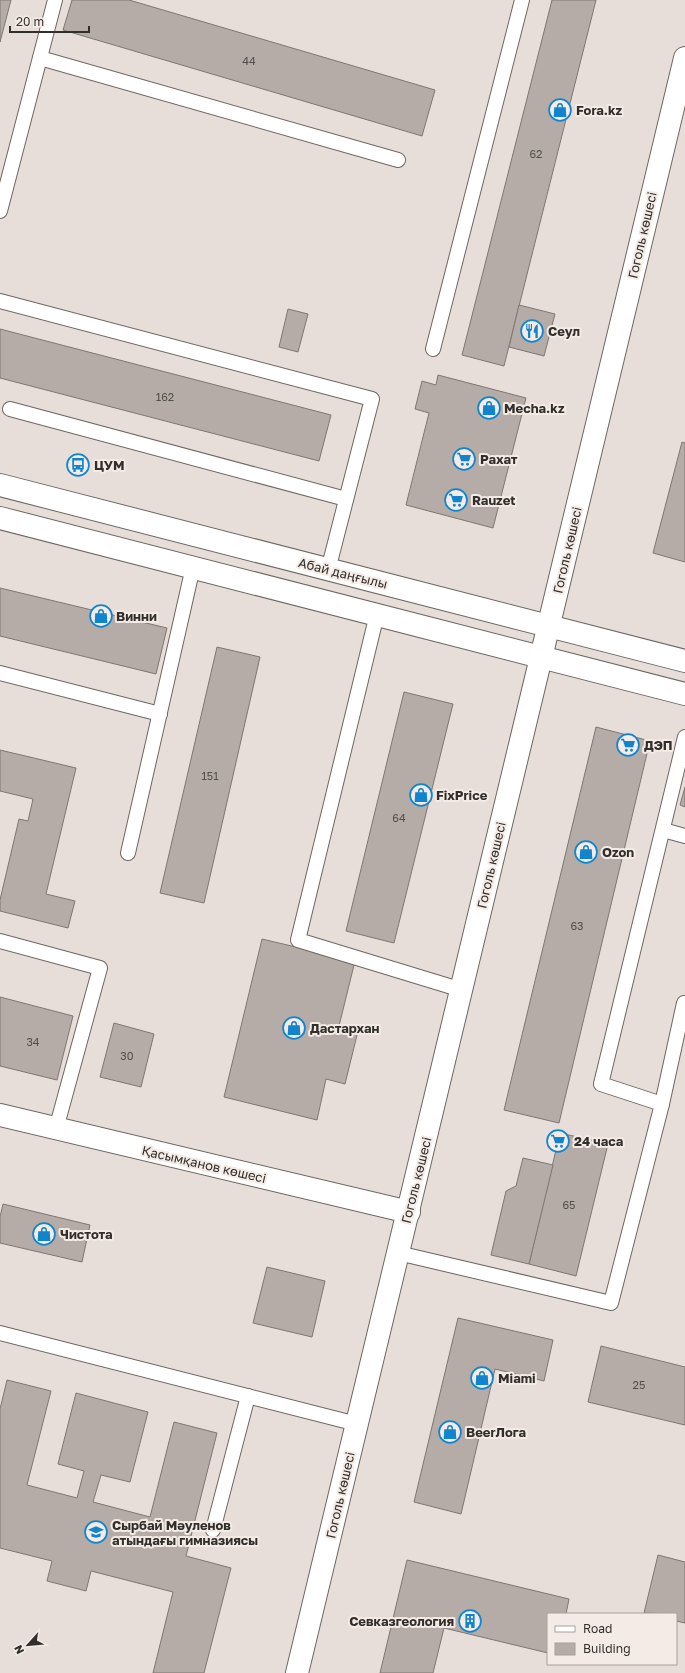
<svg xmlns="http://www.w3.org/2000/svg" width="685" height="1673" viewBox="0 0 685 1673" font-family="'Golos Text',sans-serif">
  <rect width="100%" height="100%" fill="#e7ded9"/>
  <g fill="#b5aca7" stroke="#7e7672">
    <polygon points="0,0 11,0 0,42"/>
    <polygon points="72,0 129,0 435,90 422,136 63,30"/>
    <polygon points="552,0 596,0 504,366 462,355"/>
    <polygon points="519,305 555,314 544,356 509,347"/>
    <polygon points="288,309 308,314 298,352 279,347"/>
    <polygon points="0,329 331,415 319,461 0,378"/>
    <polygon points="438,375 526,398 493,528 406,505 429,413 415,409 422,381 436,385"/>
    <polygon points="682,442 685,443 685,562 653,553"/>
    <polygon points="0,588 167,628 156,674 0,636"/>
    <polygon points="217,647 260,657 204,903 160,893"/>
    <polygon points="404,692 453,704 394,943 346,931"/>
    <polygon points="596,727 650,741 559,1123 504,1110"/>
    <polygon points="0,750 76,768 46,894 75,901 68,928 0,911 0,900 19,819 28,821 33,799 0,791"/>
    <polygon points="685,787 685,807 680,805"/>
    <polygon points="262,939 355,961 339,1026 358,1031 345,1084 326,1079 317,1120 224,1097"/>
    <polygon points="0,997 73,1016 57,1080 0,1066"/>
    <polygon points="114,1023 154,1034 141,1087 100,1077"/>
    <polygon points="560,1133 608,1144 576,1276 529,1264"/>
    <polygon points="523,1158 553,1165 529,1264 491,1255 506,1191 516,1186"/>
    <polygon points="3,1204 90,1225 82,1262 0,1243 0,1217"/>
    <polygon points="267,1267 325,1281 312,1337 253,1323"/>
    <polygon points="458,1318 553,1340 544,1381 495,1369 461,1514 414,1502"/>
    <polygon points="601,1346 685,1367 685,1425 588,1402"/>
    <polygon points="7,1380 51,1391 27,1485 77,1498 84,1471 58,1464 76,1393 148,1412 130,1482 101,1475 93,1502 150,1517 174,1422 217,1433 186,1556 231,1568 204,1673 153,1673 173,1592 91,1571 86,1591 47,1581 52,1561 0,1548 0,1409"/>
    <polygon points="658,1555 685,1562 685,1623 676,1621 676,1614 644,1613"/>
    <polygon points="407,1560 569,1599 566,1614 548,1614 548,1653 444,1628 433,1673 380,1673"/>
  </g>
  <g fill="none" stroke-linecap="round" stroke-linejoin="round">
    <g stroke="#6e6762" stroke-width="16">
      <g id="service">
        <polyline points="40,58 398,160"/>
        <polyline points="0,211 55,0"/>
        <polyline points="0,301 372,399 328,570"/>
        <polyline points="433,349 522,0"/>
        <polyline points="10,409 346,499"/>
        <polyline points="377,614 298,940 462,990"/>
        <polyline points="0,673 160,714"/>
        <polyline points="663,830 685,836"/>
        <polyline points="128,853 193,567"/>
        <polyline points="0,941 100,968 56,1129"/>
        <polyline points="662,1104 684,1003 685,1004"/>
        <polyline points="398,1253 611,1303 662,1104 601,1084 685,737"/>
        <polyline points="0,1333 357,1424"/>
        <polyline points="213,1530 248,1396"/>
      </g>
    </g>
    <g stroke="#6e6762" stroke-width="24">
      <g id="minor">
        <polyline points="0,1115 409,1212"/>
        <polyline points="297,1673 685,58"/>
      </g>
    </g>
    <g stroke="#6e6762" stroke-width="24">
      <g id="secondary">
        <polyline points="0,485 685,661"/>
        <polyline points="0,518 685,694"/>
      </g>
    </g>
    <use href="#service" stroke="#fff" stroke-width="14"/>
    <use href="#minor" stroke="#fff" stroke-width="22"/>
    <use href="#secondary" stroke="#fff" stroke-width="22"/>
  </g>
  <defs>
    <g id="shop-ring" transform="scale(1.15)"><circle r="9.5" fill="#f4ebe6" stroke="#1085cd" stroke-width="1.5"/><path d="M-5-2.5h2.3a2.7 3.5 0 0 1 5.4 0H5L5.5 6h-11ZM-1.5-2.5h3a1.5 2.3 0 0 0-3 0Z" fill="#1085cd"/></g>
    <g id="restaurant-ring" transform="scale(1.15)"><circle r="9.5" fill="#f4ebe6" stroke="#1085cd" stroke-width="1.5"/><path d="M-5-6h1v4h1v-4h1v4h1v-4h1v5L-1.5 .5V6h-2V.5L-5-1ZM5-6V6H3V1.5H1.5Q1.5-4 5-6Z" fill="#1085cd"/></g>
    <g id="supermarket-ring" transform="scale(1.15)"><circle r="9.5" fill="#f4ebe6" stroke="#1085cd" stroke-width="1.5"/><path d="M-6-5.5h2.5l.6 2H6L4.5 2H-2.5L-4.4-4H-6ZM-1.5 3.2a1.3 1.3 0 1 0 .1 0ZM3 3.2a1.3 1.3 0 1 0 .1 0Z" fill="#1085cd"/></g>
    <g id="bus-ring" transform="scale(1.15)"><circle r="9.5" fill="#f4ebe6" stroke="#1085cd" stroke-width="1.5"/><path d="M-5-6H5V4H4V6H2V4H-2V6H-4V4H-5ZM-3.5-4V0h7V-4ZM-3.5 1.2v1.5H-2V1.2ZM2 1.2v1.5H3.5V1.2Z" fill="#1085cd"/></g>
    <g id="school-ring" transform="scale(1.15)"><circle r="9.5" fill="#f4ebe6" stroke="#1085cd" stroke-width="1.5"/><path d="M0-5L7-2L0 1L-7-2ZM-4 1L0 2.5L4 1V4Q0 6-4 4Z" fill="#1085cd"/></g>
    <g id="building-ring" transform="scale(1.15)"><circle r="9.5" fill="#f4ebe6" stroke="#1085cd" stroke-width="1.5"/><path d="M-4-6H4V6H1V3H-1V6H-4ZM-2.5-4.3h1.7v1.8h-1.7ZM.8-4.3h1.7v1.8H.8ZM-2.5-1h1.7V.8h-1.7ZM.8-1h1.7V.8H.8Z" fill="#1085cd"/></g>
  </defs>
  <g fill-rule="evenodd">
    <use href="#shop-ring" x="560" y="110"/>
    <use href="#restaurant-ring" x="532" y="331"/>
    <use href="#shop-ring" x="489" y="408"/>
    <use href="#supermarket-ring" x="464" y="459"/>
    <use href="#bus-ring" x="78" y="465"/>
    <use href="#supermarket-ring" x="456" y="500"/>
    <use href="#shop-ring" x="101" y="616"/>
    <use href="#supermarket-ring" x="628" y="745"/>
    <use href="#shop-ring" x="421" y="795"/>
    <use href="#shop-ring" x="586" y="852"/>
    <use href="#shop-ring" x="294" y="1028"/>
    <use href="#supermarket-ring" x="558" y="1141"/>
    <use href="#shop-ring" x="44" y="1234"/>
    <use href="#shop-ring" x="482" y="1378"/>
    <use href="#shop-ring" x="450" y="1432"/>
    <use href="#school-ring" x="96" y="1532"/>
    <use href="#building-ring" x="470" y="1621"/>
  </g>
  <g text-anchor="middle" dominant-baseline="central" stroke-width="4" stroke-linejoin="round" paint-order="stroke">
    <g font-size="11" fill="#524e4b">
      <text x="249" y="60">44</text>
      <text x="536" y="153">62</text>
      <text x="165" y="396">162</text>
      <text x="210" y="775">151</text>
      <text x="399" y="817">64</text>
      <text x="577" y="925">63</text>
      <text x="33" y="1041">34</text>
      <text x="127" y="1055">30</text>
      <text x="569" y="1204">65</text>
      <text x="639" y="1384">25</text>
    </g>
    <g font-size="13" font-weight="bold" fill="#312e2c" stroke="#f4ebe6" text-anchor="start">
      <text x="576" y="110">Fora.kz</text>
      <text x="548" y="331">Сеул</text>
      <text x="504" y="408">Mecha.kz</text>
      <text x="480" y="459">Рахат</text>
      <text x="94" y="465">ЦУМ</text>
      <text x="472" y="500">Rauzet</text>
      <text x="116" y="616">Винни</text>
      <text x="644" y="745">ДЭП</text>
      <text x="436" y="795">FixPrice</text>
      <text x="602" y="852">Ozon</text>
      <text x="310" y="1028">Дастархан</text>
      <text x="574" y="1141">24 часа</text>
      <text x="60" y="1234">Чистота</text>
      <text x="498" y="1378">Miami</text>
      <text x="466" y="1432">BeerЛога</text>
      <text x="112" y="1525">Сырбай Мәуленов<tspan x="112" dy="15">атындағы гимназиясы</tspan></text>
      <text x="454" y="1621" text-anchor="end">Севказгеология</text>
    </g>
    <g font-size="13" fill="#312e2c" stroke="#f4ebe6">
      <text transform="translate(642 235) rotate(-77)">Гоголь көшесі</text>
      <text transform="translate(567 550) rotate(-77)">Гоголь көшесі</text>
      <text transform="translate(343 573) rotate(14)">Абай даңғылы</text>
      <text transform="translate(491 865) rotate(-77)">Гоголь көшесі</text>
      <text transform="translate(204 1164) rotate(13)">Қасымқанов көшесі</text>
      <text transform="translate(416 1180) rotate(-76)">Гоголь көшесі</text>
      <text transform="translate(340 1495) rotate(-77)">Гоголь көшесі</text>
    </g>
  </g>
  <rect x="547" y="1613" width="130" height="52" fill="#f4ebe6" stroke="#a69f9c"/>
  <rect x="555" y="1626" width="20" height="6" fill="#ffffff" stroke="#a69f9c"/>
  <text x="583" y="1633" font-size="12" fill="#312e2c">Road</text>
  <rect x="555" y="1643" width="20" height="12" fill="#b5aca7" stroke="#a69f9c"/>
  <text x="583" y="1653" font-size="12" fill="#312e2c">Building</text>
  <g transform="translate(28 1645) rotate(243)" stroke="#f4ebe6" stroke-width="3" paint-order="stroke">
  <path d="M0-3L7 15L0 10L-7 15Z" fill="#312e2c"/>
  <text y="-6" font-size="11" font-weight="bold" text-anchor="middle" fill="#312e2c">N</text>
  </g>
  <path d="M10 26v6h79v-6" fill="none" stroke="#312e2c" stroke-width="2"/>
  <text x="16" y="26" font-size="12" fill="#312e2c" stroke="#f4ebe6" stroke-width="3" paint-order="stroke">20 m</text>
</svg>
